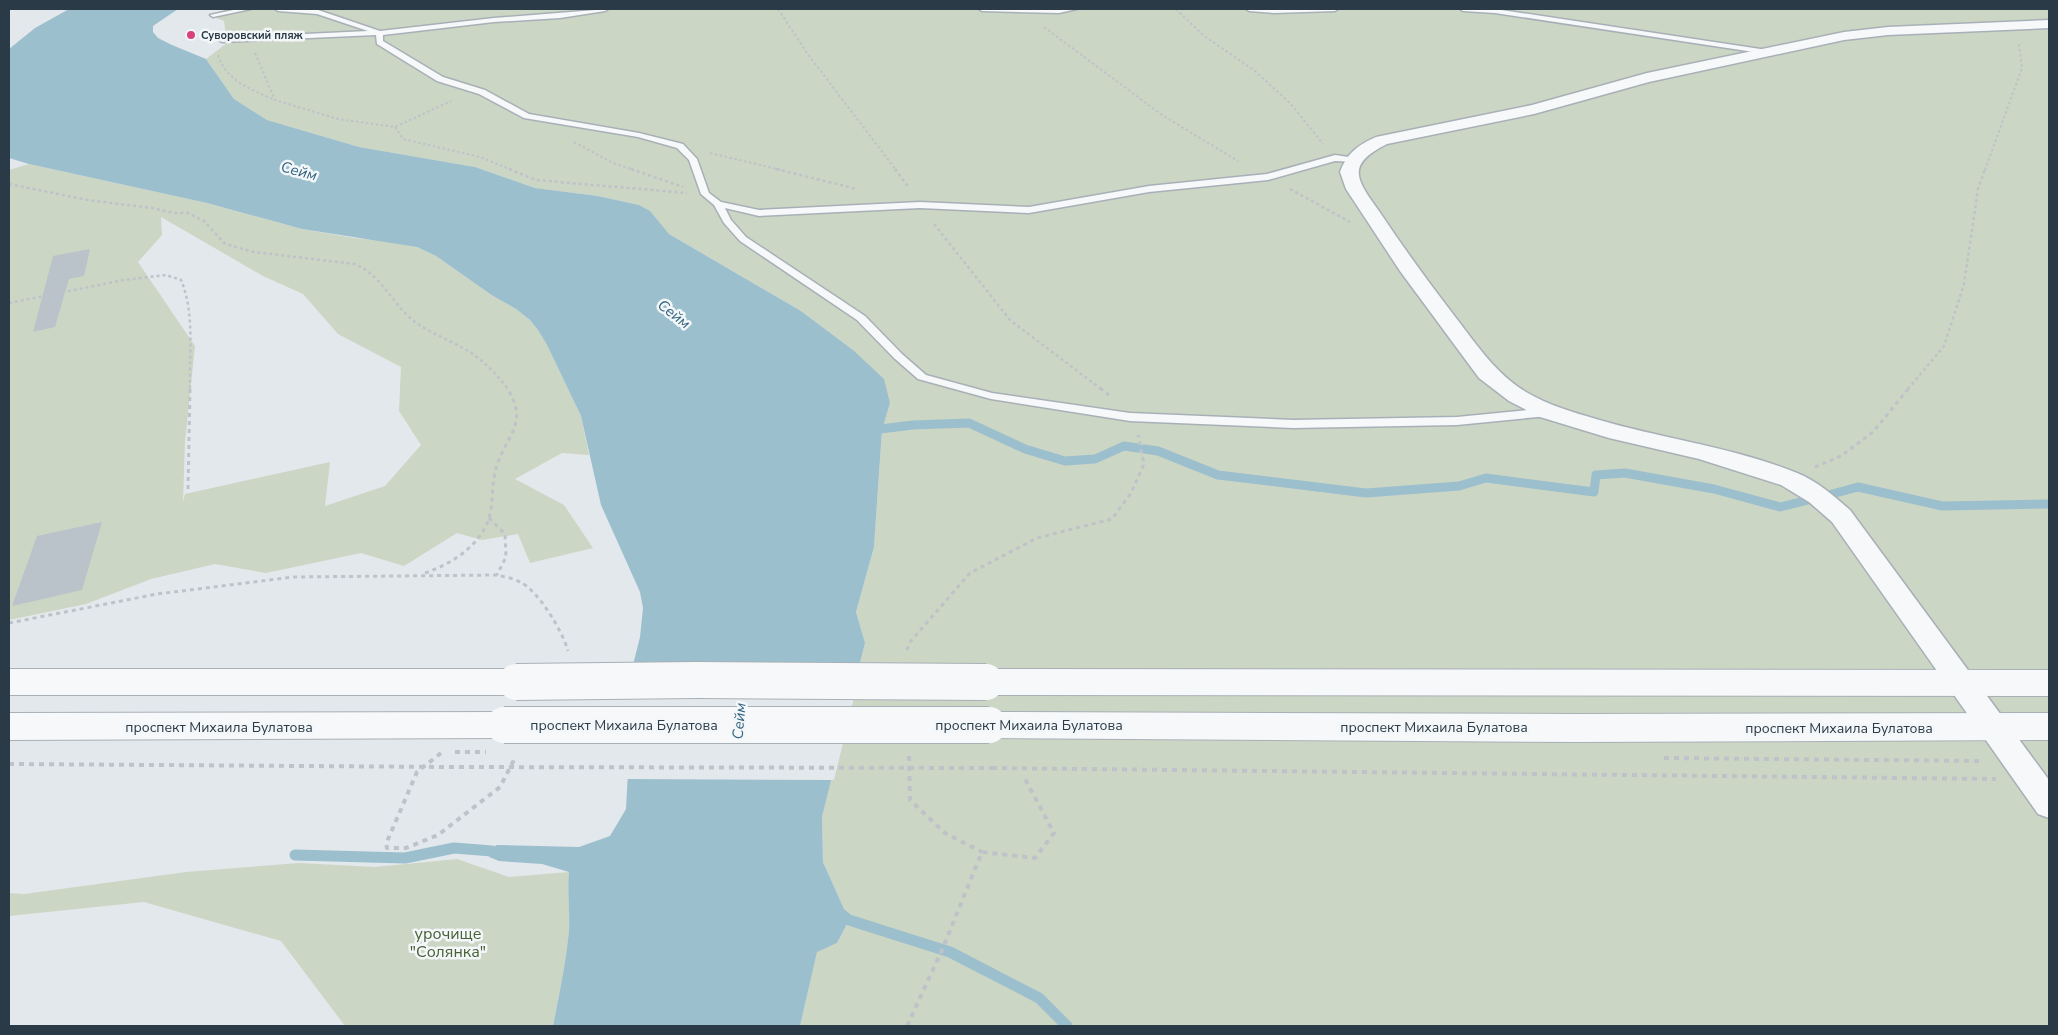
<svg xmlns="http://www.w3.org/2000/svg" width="2058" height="1035" viewBox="0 0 2058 1035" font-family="'Nunito Sans',sans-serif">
  <rect width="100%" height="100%" fill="#e3e8ec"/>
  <g fill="#ccd6c4" fill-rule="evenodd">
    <polygon points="226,9 2049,9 2049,1026 800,1026 817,951 837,943 849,920 823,862 822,817 865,643 856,612 874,547 882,430 890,403 853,350 801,311 669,234 660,225 655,217 639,205 598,196 535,188 475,167 359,147 267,120 234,99 206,59 227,43 224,21 214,17"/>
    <path d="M29,164L207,203L302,229L354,238L398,242L417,247L436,256L493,296L516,309L530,320L538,330L547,345L581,416L589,455L562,453L515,479L564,505L593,548L530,563L518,534L482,540L457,533L404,566L361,553L266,573L215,564L151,579L86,604L9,620V170ZM161,217L263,276L303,294L338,334L401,367L399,411L421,445L385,486L325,506L330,462L185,494L183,502L185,442L195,346L138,262L162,235Z"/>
    <path d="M457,859L509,877L569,872C567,892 570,911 569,930C566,963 559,995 553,1026H345L281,941L144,902L9,916V893L24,894L186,872L299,863L375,867Z"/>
  </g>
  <path fill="#9cbfce" d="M69,9H178L153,26V32L158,38L172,45L206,59L234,99L267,120L359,147L475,167L535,188L598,196L639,205L650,211L669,234L801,311L853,350L884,379L890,403L882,430L874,547L856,612L865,643L822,817L823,862L849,920L837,943L817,952L800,1026H553C559,995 566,963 569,930C570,911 567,892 569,872L542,864L499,861L489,857L496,845L579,847L610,836L626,809L634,661L640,637L643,608L640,592L601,505L581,416L547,345L538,330L530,320L516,309L493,296L436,256L417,247L302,229L207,203L29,164L9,158V49L35,28Z"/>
  <polygon fill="#e3e8ec" points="632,668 861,669 834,780 625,779"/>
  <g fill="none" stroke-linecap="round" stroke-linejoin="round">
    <g stroke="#9cbfce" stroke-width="9">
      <polyline points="872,430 913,425 969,423 1025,449 1065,461 1095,459 1124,446 1138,448"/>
      <polyline points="1144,449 1158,451 1218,475 1366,493 1459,486 1486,478 1594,492 1596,475 1625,473 1714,489 1780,507 1816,498"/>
      <polyline points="1821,497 1858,487 1942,506 2049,504"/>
    </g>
    <g stroke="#9cbfce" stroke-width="11">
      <polyline points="295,855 405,858 454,848 492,851"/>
      <polyline points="840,913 849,920 950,952 1039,998 1067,1026"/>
    </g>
  </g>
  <g fill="#bac3ca">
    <polygon points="90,249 84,276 69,279 55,327 33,332 53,256"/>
    <polygon points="102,522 82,590 12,606 37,536"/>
  </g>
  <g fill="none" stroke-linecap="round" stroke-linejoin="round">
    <g stroke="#a8b0b7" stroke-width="3">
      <g id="service">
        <polygon points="238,9 251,9 213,17 210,15"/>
        <polygon points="275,9 318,10 380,31 494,18 608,9 605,11 560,18 494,22 383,35 383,41 443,77 485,90 529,114 639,133 683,144 697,159 709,193 721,202 759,210 920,202 1029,207 1149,186 1267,174 1335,155 1356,158 1356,162 1335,161 1268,180 1149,192 1029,213 920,208 759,216 725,208 731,220 746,237 865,316 902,354 926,375 992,393 1130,413 1293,420 1457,417 1548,408 1554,412 1548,416 1457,425 1293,428 1130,421 991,399 918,379 894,358 857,320 740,241 724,223 714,205 701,194 689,160 677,148 638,137 524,118 479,94 437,81 377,44 376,35 222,42 218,40 222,38 368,31 317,14 278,11"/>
        <polygon points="979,9 1077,9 1059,13 982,11"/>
        <polygon points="1246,9 1338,9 1335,11 1274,13 1249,11"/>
        <polygon points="1460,9 1495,9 1767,50 1771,52 1767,54 1495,13 1463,11"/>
      </g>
    </g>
    <g stroke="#a8b0b7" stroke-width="3">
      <path id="minor" d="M2049,20V28L1888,35L1844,40L1649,82L1534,114L1387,144C1343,166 1358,181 1381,214C1405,250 1430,284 1456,318C1477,345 1496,374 1526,392C1548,405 1572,412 1596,419C1663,439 1733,447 1797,473C1817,481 1834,496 1850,510L2049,780V818L2038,814L1832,522L1809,502L1781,485L1699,459L1609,438L1540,417L1509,401L1479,378L1400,271L1346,189L1340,172C1347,153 1358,145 1376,137L1532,105L1647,73L1844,32L1888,27Z"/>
    </g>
    <g stroke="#a8b0b7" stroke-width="2">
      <g id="tertiary">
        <polygon points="9,669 516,669 527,673 532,682 527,691 516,695 9,695"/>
        <polygon points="986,669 2049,670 2049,696 986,695 975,691 970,682 975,673"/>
        <polygon points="504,712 516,715 520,725 516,735 504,738 9,740 9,713"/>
        <polygon points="989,712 1575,714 2049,713 2049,740 1575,742 989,738 977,735 973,725 977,715"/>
      </g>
    </g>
    <g stroke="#bdc3c8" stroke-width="2" stroke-dasharray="2.5 2.5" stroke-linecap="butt">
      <polyline points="778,9 807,53 896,170"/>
      <polyline points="1176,9 1203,35 1255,71 1291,104 1323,144"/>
      <polyline points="1044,27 1162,115 1238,161"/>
      <polyline points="255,53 275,100 338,119 395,127 451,101"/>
      <path d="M218,55C226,81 252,90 275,100"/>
      <polyline points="395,127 403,139 480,157 512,170"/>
      <polyline points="574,142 613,163 634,170"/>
      <polyline points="710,153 781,170"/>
      <polyline points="1985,170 2022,68 2019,44"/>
    </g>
    <g stroke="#bdc3c8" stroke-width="2.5" stroke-dasharray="3 3" stroke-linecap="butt">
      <polyline points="509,169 536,180 687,193"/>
      <polyline points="631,169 683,187"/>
      <polyline points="776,169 857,189"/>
      <polyline points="895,169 909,188"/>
      <path d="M9,184L88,200L152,208L174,213H188L204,221L224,243L232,246L254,252L355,264C380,275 390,299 409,317C425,331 445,338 463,348C481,358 495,372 508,389"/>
      <polyline points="1290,189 1350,222"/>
      <polyline points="934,224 1010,320 1101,389"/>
      <path d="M9,303L124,280L166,275L181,280C195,313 189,354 190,389"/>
      <polyline points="1908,389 1944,346 1964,284 1978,189 1985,169"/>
    </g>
    <g stroke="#bdc3c8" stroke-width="3" stroke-dasharray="4 4" stroke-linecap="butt">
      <polyline points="1100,388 1109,395"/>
      <polyline points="1815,467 1841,456 1873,432 1909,388"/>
      <polyline points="188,489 190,388"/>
      <polyline points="489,518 505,534 506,557 497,575"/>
      <path d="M425,573C454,563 485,543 491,510C493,495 492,480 497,465C508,433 529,423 507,388"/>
      <path d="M9,623L157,594L294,577L497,575C504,577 513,578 520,582C538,590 563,632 568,651"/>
      <polyline points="907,650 910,642 970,573 1037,538 1112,519 1131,493 1144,464 1138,435"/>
    </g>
    <g stroke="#bdc3c8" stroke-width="4" stroke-dasharray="5 5" stroke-linecap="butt">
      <polyline points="441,753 417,772 386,844 387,848 406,848 438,835 500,787 516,756"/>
      <polyline points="909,756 910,800 945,833 982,852"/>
      <polyline points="1664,758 1982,761"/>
      <polyline points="9,764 449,767"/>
      <polyline points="992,768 1996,779"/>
      <polyline points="907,1026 942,950 982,852 1035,858 1054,833 1025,779"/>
    </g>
    <use href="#service" fill="#f6f8fa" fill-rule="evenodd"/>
    <use href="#minor" fill="#f6f8fa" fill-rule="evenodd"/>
    <use href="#tertiary" fill="#f6f8fa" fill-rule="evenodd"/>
    <g stroke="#a8b0b7" stroke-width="38" stroke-linecap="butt">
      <g id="tertiary-bridge">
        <polyline points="516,682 696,680 986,682"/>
        <polyline points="504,725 989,725"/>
      </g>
    </g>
    <g stroke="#bdc3c8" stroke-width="4" stroke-dasharray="5 5" stroke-linecap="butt">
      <polyline points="455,752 486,752"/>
      <polyline points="449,767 992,768"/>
    </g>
    <use href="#tertiary-bridge" stroke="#f6f8fa" stroke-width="36"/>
  </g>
  <circle fill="#d74278" stroke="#f3f7f9" stroke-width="2" cx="191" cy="35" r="5"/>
  <g text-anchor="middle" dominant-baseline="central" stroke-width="5" stroke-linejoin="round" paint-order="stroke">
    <g font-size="11" font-weight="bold" fill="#2a3a46" stroke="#f3f7f9" text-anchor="start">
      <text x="201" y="35">Суворовский пляж</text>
    </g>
    <g font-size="14" fill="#2a3a46" stroke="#f3f7f9">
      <text x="624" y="725">проспект Михаила Булатова</text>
      <text x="1029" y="725">проспект Михаила Булатова</text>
      <text x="219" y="727">проспект Михаила Булатова</text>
      <text x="1434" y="727">проспект Михаила Булатова</text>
      <text x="1839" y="728">проспект Михаила Булатова</text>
    </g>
    <g font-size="15" font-style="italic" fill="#31627d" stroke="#f3f7f9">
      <text transform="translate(299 171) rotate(15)">Сейм</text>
      <text transform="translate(674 314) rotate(38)">Сейм</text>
      <text transform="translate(739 721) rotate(-85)">Сейм</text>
    </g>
    <g font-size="16" fill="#486236" stroke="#f3f7f9">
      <text x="448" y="934">урочище<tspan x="448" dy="18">"Солянка"</tspan></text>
    </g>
  </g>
  <rect width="2058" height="1035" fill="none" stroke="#2a3a46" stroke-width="20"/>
</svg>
